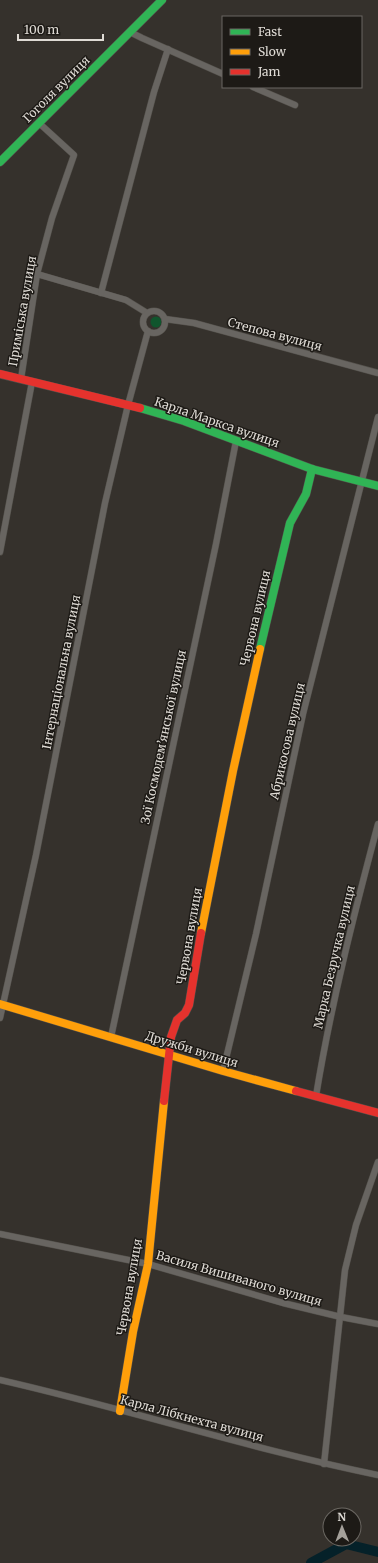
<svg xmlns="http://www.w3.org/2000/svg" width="378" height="1563" viewBox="0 0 378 1563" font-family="Merriweather,serif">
  <rect width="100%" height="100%" fill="#35312c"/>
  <circle fill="#10552d" cx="156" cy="322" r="5.5"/>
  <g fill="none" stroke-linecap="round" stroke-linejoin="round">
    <polyline stroke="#052129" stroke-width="10" points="311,1563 346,1544 378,1552"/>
    <g stroke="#53504b" stroke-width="7">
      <g id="street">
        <polyline points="130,32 142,38 223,74"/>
        <polyline points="253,87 295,105"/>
        <polyline points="37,274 126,300 147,313"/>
        <polyline points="101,293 154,92 168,49"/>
        <circle cx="154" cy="322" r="11"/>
        <polyline points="165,319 194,323 378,373"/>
        <polyline points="21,379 37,274 52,218 74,155 39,123"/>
        <polyline points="0,552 32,382"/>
        <polyline points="0,1018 36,855 105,503 128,405 148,331"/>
        <polyline points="111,1037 216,544 236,441"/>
        <polyline points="223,1071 256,934 303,714 378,417"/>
        <path d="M316,1096C331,1004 354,914 378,824"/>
        <polyline points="0,1234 148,1264 283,1303 341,1317 378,1324"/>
        <path d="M0,1380C127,1409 251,1449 378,1475"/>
        <polyline points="324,1464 345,1270 356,1225 378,1162"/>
      </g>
    </g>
    <g stroke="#53504b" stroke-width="9">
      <g id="fast">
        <polyline points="0,162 162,0"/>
        <polyline points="140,408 184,421 312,469 378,486"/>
        <polyline points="260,649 290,523 306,494 312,469"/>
      </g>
    </g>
    <g stroke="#53504b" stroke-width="9">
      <g id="slow">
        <polyline points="201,933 233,771 260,649"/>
        <polyline points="0,1004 223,1071 296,1091"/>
        <polyline points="120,1411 133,1332 148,1264 164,1101"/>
      </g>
    </g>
    <g stroke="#53504b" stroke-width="9">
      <g id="jam">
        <polyline points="0,374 140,408"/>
        <polyline points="296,1091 378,1113"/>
        <polyline points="164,1101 171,1037 177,1020 185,1013 189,1005 201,933"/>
      </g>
    </g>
    <use href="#street" stroke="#686561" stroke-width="6"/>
    <use href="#fast" stroke="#30b455" stroke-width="8"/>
    <use href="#slow" stroke="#ff9f0a" stroke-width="8"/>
    <use href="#jam" stroke="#e5322d" stroke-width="8"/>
  </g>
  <g text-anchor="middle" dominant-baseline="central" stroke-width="3" stroke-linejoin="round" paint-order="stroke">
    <g font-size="12" fill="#dfdbd5" stroke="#1d1a16">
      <text transform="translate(56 89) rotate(-45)">Гоголя вулиця</text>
      <text transform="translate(22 311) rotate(-80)">Приміська вулиця</text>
      <text transform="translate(275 334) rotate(15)">Степова вулиця</text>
      <text transform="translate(217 422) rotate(19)">Карла Маркса вулиця</text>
      <text transform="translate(255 618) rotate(-77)">Червона вулиця</text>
      <text transform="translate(61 672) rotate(-79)">Інтернаціональна вулиця</text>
      <text transform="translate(163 737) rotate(-78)">Зої Космодем’янської вулиця</text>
      <text transform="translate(287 741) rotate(-77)">Абрикосова вулиця</text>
      <text transform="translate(189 936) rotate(-80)">Червона вулиця</text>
      <text transform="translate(334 957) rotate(-77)">Марка Безручка вулиця</text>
      <text transform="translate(192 1049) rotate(17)">Дружби вулиця</text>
      <text transform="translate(239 1278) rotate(16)">Василя Вишиваного вулиця</text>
      <text transform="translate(129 1287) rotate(-80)">Червона вулиця</text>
      <text transform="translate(192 1418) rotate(15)">Карла Лібкнехта вулиця</text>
    </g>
  </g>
  <rect x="222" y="16" width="140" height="72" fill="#1d1a16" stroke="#6b6762"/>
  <rect x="230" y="29" width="20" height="6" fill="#30b455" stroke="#6b6762"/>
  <text x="258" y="36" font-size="12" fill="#dfdbd5">Fast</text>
  <rect x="230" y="49" width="20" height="6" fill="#ff9f0a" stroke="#6b6762"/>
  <text x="258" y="56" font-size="12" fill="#dfdbd5">Slow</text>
  <rect x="230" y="69" width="20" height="6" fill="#e5322d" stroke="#6b6762"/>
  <text x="258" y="76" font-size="12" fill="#dfdbd5">Jam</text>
  <g transform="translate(342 1527) rotate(359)"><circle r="19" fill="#1d1a16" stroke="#6b6762"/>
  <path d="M0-3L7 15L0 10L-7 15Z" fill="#a4a09a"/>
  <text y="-6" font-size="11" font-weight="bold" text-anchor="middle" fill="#dfdbd5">N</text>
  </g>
  <path d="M18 34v6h85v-6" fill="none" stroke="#dfdbd5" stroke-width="2"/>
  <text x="24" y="34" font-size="12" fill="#dfdbd5" stroke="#1d1a16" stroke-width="3" paint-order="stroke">100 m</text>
</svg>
